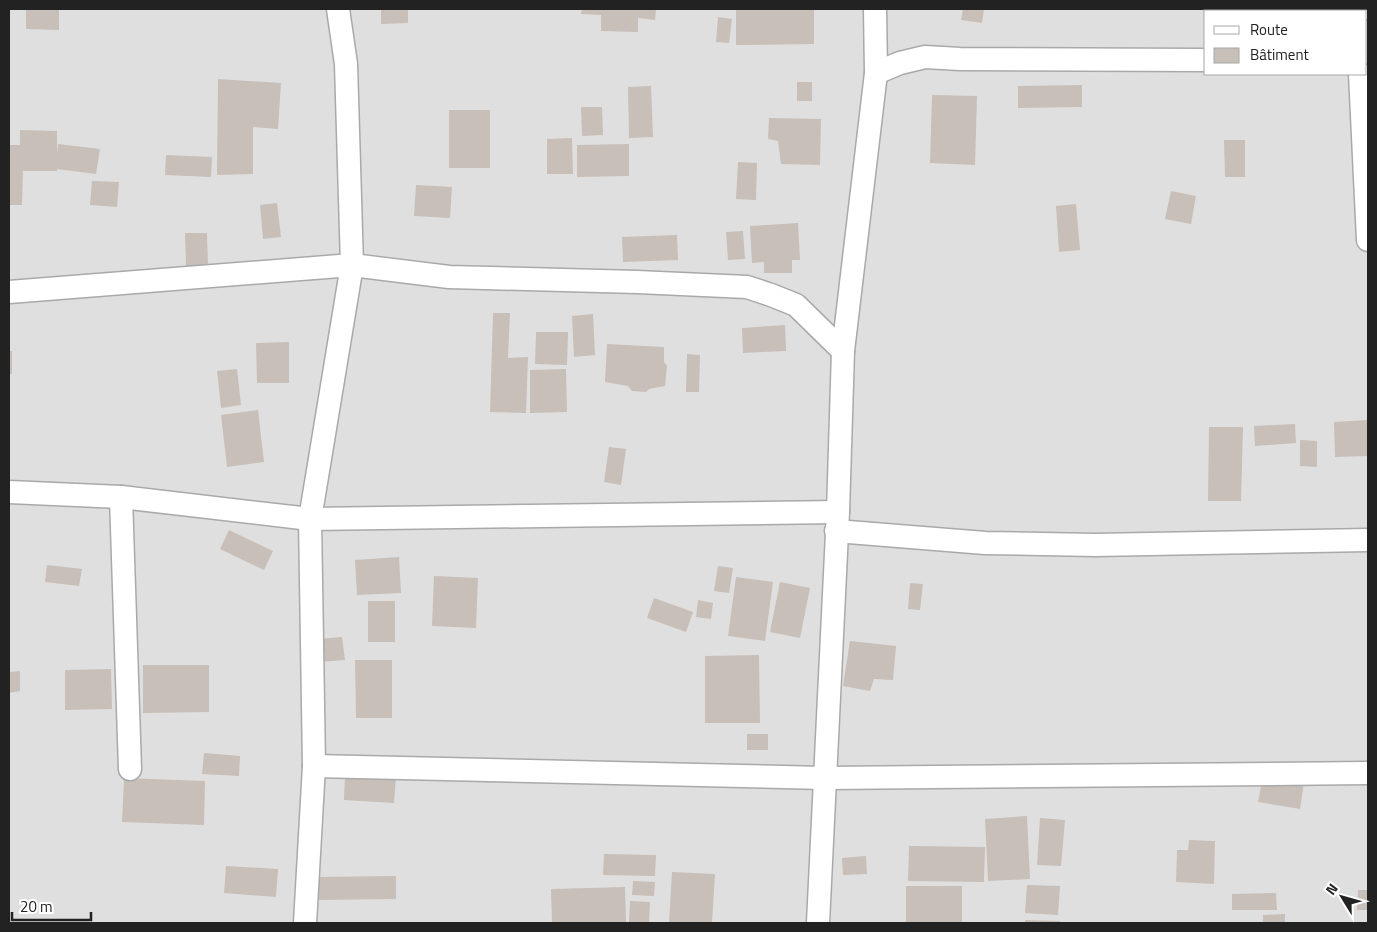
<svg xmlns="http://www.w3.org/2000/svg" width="1377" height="932" viewBox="0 0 1377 932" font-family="'Titillium Web',sans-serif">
  <rect width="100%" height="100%" fill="#f2efe9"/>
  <path fill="#e0dfdf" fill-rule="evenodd" d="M9,9H1368V923H9ZM1206,11H1366V74H1206Z"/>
  <g fill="#c7bfb8">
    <polygon points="26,9 59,9 59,30 26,29"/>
    <polygon points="381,9 408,9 408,23 381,24"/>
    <polygon points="582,9 656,9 655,20 638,18 638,32 601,31 601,15 581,14"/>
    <polygon points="736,9 814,9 814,44 736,45"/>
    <polygon points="963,9 984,9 982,23 961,20"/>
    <polygon points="718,17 732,19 729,43 716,42"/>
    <polygon points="218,79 281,83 278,129 253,127 253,174 217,175"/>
    <rect x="797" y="82" width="15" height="19"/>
    <polygon points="1082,85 1082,107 1018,108 1018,86"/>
    <polygon points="651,86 653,137 629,138 628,87"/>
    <polygon points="932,95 977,96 975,165 930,163"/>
    <polygon points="581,107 602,107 603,135 582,136"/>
    <rect x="449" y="110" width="41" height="58"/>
    <polygon points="769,118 821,119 820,165 781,164 778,141 768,139"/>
    <polygon points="20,130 57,131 57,154 58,144 100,149 96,174 57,169 57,171 23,171 22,205 9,205 9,145 20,145"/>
    <polygon points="572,138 573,174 547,174 547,139"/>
    <polygon points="1224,140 1245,140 1245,177 1225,177"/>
    <polygon points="629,144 629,176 577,177 577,145"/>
    <polygon points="166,155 212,157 211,177 165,175"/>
    <polygon points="738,162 757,163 756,200 736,199"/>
    <polygon points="92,181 119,182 117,207 90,205"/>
    <polygon points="416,185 452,187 450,218 414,216"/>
    <polygon points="1171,191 1196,196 1191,224 1165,219"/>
    <polygon points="277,203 281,237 263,239 260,205"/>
    <polygon points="1076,204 1080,250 1059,252 1056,206"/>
    <polygon points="798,223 800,260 792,260 792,273 764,273 764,262 752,263 750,226"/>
    <polygon points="743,231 745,259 728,260 726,232"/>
    <polygon points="185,233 207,233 208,266 186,266"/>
    <polygon points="677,235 678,260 623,262 622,237"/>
    <polygon points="493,313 510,313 508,358 528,357 526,413 490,412"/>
    <polygon points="593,314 595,355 574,357 572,316"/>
    <polygon points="785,325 786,351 743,353 742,328"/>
    <polygon points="536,332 568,332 567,365 535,364"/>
    <polygon points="289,342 289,383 257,383 256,343"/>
    <polygon points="607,344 664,347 664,362 667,366 665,386 649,389 646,392 632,391 628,386 605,382"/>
    <rect x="9" y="351" width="3" height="23"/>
    <polygon points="687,354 700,355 699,392 686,392"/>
    <polygon points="237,369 241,405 221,408 217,371"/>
    <polygon points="566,369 567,412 530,413 530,370"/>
    <polygon points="258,410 264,462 227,467 221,415"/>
    <polygon points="1368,420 1368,456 1335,457 1334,422"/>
    <polygon points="1295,424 1296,443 1255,446 1254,426"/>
    <polygon points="1209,427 1243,427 1241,501 1208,501"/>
    <polygon points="1300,440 1317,441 1317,467 1300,466"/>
    <polygon points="609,447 626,449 621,485 604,482"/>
    <polygon points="229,530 273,551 264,570 220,549"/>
    <polygon points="399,557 401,593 357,595 355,560"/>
    <polygon points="47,565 82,569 79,586 45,582"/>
    <polygon points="718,566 733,568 729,593 714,591"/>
    <polygon points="434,576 478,578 476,628 432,626"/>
    <polygon points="736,577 773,582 765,641 728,636"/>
    <polygon points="780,582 810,588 800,638 770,632"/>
    <polygon points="910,583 923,584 920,610 908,609"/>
    <polygon points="654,598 693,612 686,632 647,618"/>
    <polygon points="698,600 713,603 711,619 696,617"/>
    <rect x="368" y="601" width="27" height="41"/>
    <polygon points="342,637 345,660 319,662 317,639"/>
    <polygon points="850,641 896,646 893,680 874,679 870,691 843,686"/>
    <polygon points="759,655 760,723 705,723 705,656"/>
    <polygon points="355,660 392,660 392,718 356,718"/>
    <polygon points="143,665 209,665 209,712 143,713"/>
    <polygon points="111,669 112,709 65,710 65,670"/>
    <polygon points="20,671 20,691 9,693 9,672"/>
    <rect x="747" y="734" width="21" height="16"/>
    <polygon points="204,753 240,756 239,776 202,774"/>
    <polygon points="345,775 396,778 394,803 344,800"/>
    <polygon points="1263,775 1304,783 1300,809 1258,802"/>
    <polygon points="124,778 205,781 204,825 122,822"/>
    <polygon points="1027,816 1030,879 988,881 985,819"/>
    <polygon points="1040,818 1065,820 1061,866 1037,865"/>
    <polygon points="1189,840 1215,841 1214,884 1176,882 1177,850 1188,850"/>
    <polygon points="909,846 985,847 984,882 908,881"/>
    <polygon points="604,854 656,855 655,876 603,875"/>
    <polygon points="866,856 867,874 843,875 842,858"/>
    <polygon points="226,866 278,869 276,897 224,893"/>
    <polygon points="672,872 715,874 712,923 669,923"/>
    <polygon points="396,876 396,899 317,900 317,877"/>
    <polygon points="633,881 655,882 654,896 632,895"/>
    <polygon points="1027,885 1060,886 1058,915 1025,913"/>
    <rect x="906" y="886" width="56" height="37"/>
    <polygon points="625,887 626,923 552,923 551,889"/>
    <polygon points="1358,890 1368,890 1368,910 1357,910"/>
    <polygon points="1276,893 1277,910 1232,910 1232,894"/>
    <polygon points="630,901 650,902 649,923 629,923"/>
    <polygon points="1285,914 1285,923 1263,923 1263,915"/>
    <polygon points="1025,920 1060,921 1060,923 1025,923"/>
  </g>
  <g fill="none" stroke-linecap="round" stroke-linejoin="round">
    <g stroke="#a9a9a9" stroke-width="25">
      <g id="street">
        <polyline points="1359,9 1359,11"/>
        <polyline points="876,73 900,63 925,57 960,59 1206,60"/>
        <polyline points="1360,74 1368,240"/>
        <polyline points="9,292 352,265 449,277 637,282 747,287 771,295 796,305 843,351"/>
        <polyline points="9,492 121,497 310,519 838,512"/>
        <polyline points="121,497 130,769"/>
        <polyline points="836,531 985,543 1095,545 1368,540"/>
        <polyline points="314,766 825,778 1368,773"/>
        <polyline points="305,923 314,766 310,519 352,265 346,64 338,9"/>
        <polyline points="818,923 838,512 843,351 876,73 875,9"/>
      </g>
    </g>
    <use href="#street" stroke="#fff" stroke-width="22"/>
  </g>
  <rect width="1377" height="932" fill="none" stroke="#222222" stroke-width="20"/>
  <rect x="1204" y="10" width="162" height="65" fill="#ffffff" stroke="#a7a7a7"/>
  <rect x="1214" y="26" width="25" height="8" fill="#ffffff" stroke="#a7a7a7"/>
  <text x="1250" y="35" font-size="15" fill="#222222">Route</text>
  <rect x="1214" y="48" width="25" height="15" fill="#c7bfb8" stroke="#a7a7a7"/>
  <text x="1250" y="60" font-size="15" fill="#222222">Bâtiment</text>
  <g transform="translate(1342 897) rotate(307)" stroke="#ffffff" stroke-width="4" paint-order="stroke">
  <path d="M0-4L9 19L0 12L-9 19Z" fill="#222222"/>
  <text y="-8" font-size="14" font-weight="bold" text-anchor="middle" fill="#222222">N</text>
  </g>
  <path d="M12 912v8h79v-8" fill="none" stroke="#222222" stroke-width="2.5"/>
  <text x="20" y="912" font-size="15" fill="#222222" stroke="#ffffff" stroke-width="4" paint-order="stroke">20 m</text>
</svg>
